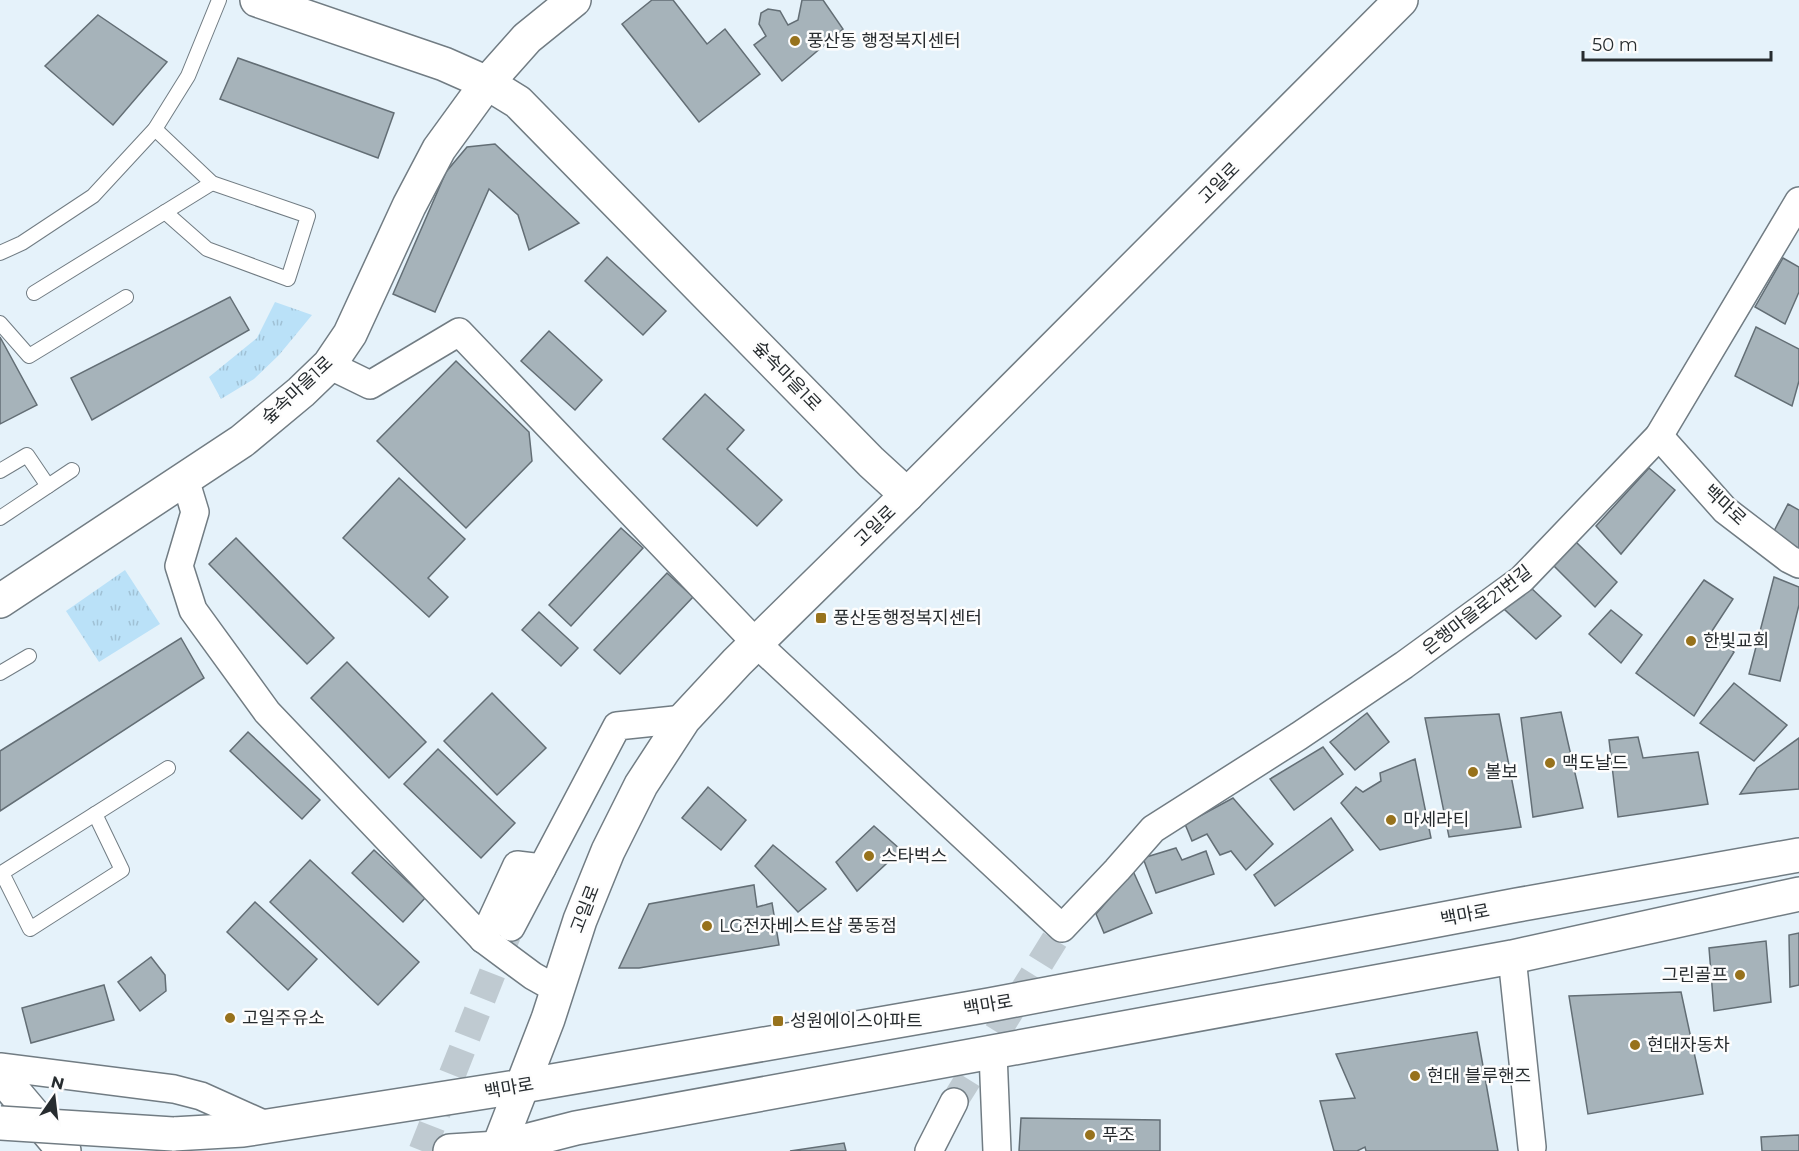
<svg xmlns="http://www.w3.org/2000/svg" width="1799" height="1151" viewBox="0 0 1799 1151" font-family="Montserrat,'Noto Sans KR',sans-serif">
  <defs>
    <pattern id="grass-tufts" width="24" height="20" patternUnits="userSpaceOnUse" patternTransform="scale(1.5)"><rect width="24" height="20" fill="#bae1f8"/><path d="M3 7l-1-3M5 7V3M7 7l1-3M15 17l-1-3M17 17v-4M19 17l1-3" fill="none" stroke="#a0c1d5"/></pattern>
  </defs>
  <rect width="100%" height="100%" fill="#e5f2fa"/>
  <g fill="url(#grass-tufts)">
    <polygon points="275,302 312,315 279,355 254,379 221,399 209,377 257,338"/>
    <polygon points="125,570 160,624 99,662 66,611"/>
  </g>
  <g fill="#a6b3ba" stroke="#636e75" stroke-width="1.5">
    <polygon points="652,0 673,0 707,44 725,29 760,74 699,122 622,24"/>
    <polygon points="802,0 823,0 843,29 782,81 754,45 766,36 759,24 761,13 768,9 780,11 788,25 798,20"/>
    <polygon points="98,15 167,62 113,125 45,66"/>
    <polygon points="238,58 394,113 378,158 220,99"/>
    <polygon points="495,144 579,223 529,250 518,215 489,189 435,312 393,294 446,172 467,147"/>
    <polygon points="607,257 666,311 643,335 585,281"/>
    <polygon points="1783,258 1799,267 1799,292 1785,324 1755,307"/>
    <polygon points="230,297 249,330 92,420 71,378"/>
    <polygon points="1756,327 1799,349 1799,381 1792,406 1735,376"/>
    <polygon points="549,331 602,380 575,410 521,361"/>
    <polygon points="0,337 37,405 0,424"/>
    <polygon points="456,361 529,432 532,461 466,528 377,441"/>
    <polygon points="705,394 744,430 727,449 782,500 757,526 663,439"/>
    <polygon points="1649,468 1675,490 1621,554 1596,526"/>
    <polygon points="399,478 465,539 428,578 448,597 429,617 343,538"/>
    <polygon points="1788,504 1799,510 1799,551 1773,533"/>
    <polygon points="621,528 643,548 571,626 549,605"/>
    <polygon points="236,538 334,638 307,664 209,564"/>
    <polygon points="1576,542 1617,582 1595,607 1553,565"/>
    <polygon points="667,573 693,597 620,674 594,650"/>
    <polygon points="1774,577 1799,587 1799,605 1780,681 1749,674"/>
    <polygon points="1704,580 1733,599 1712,631 1734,652 1694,716 1636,673"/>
    <polygon points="1530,587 1561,616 1536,639 1504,609"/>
    <polygon points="1611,610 1642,635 1621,663 1589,634"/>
    <polygon points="539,612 578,648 561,666 522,630"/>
    <polygon points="181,638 204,678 0,811 0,751"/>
    <polygon points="347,662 426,742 389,778 311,698"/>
    <polygon points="1734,683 1787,725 1754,761 1700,723"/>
    <polygon points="492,693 546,748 497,795 444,741"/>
    <polygon points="1561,712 1583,808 1533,817 1521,718"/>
    <polygon points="1367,713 1389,742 1355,770 1330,742"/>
    <polygon points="1499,714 1521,827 1449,837 1425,718"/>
    <polygon points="248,732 320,800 302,819 230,751"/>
    <polygon points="1638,737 1643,758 1698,752 1708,804 1618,817 1609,740"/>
    <polygon points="1799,738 1799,789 1740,794 1757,768"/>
    <polygon points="1323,747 1343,774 1294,810 1270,779"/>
    <polygon points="438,749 515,823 481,858 404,784"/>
    <polygon points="1415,759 1431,838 1380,850 1341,803 1356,787 1363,792 1381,781 1380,773"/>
    <polygon points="708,787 746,820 721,850 682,818"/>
    <polygon points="1233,798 1273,844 1246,870 1231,851 1220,855 1207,834 1192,841 1185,824"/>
    <polygon points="1331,818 1353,850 1275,906 1254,875"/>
    <polygon points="874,826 901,850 857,891 836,862"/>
    <polygon points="773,845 826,889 798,912 755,866"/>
    <polygon points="1176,848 1182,860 1206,851 1214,874 1156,893 1143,858"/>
    <polygon points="374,850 425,898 403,922 352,873"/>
    <polygon points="310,860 419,962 378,1005 270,902"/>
    <polygon points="1133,871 1152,913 1104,933 1096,914"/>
    <polygon points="754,885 757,907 772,903 779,945 639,968 619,968 649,904"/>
    <polygon points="255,902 317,959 288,990 227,932"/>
    <polygon points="1799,933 1799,985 1790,987 1789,935"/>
    <polygon points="1766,941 1771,1002 1714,1011 1709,948"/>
    <polygon points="151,957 165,975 166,991 140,1011 118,982"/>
    <polygon points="104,985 114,1020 31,1043 22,1008"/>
    <polygon points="1681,992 1703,1094 1588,1114 1569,996"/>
    <polygon points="1477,1032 1498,1151 1366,1151 1365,1147 1357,1151 1334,1151 1320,1101 1355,1098 1336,1054"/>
    <polygon points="1021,1118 1160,1120 1160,1151 1019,1151"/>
    <polygon points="1799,1135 1799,1151 1762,1151 1761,1137"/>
    <polygon points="844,1143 846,1151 790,1151"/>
  </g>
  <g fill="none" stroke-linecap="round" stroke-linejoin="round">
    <g stroke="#bfcad1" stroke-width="27" stroke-dasharray="27 14" stroke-linecap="butt">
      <polyline points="954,1102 1062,928"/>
      <polyline points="422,1151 509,931"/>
    </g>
    <g stroke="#717c83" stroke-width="16">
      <g id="lane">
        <polyline points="155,129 212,183 308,216 288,279 207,249 165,212"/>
        <polyline points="0,253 22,243 93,196 155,129 188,76 219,0"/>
        <polyline points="34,293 212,183"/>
        <polyline points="0,323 29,356 126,297"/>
        <polyline points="0,471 27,455 48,486"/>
        <polyline points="0,518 72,470"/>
        <polyline points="0,673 29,656"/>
        <polyline points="2,873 30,929 122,870 95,814"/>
        <polyline points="0,874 168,768"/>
      </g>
    </g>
    <g stroke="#717c83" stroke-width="30">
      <g id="street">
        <polyline points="329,365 370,385 459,332 756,643 1062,928 1117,870 1153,829 1299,736 1404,665 1522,579 1659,436 1799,201"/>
        <polyline points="1659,436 1725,510 1789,559 1799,564"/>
        <polyline points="185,479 195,512 179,566 193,610 267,712 483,939 533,976 558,990"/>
        <polyline points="511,927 617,726 684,719"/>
        <polyline points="483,939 517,865 542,868"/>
        <polyline points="1512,957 1532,1147"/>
        <polyline points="993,1053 997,1151"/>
        <polyline points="0,1067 174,1089 201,1096 270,1127"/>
        <polyline points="929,1151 954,1102"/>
      </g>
    </g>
    <g stroke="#717c83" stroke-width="36">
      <g id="secondary">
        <polyline points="257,0 444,64 487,83 518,102 871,462 907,495"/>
        <polyline points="0,601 242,441 301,392 329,365 350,334 409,206 439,149 487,83 527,38 574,0"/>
        <polyline points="0,1075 64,1151"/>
        <polyline points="173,1134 243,1130 523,1086 989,1005 1517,905 1799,855"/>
        <polyline points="450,1151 498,1148 576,1128 1512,957 1799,894"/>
        <polyline points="497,1151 548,1019 580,920 608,851 641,785 684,719 737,662 907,495 1401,0"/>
      </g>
    </g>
    <use href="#lane" stroke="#fff" stroke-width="14"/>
    <use href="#street" stroke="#fff" stroke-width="27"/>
    <use href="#secondary" stroke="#fff" stroke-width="33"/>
    <g stroke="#717c83" stroke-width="36" stroke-linecap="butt">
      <polyline id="secondary-bridge" points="0,1123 173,1134"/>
    </g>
    <use href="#secondary-bridge" stroke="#fff" stroke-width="33"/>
  </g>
  <g fill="#97721c" stroke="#fdfdfd" stroke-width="2">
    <circle cx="795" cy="41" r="6"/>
    <rect x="815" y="612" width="12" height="12" rx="3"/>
    <circle cx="1691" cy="641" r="6"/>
    <circle cx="1550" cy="763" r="6"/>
    <circle cx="1473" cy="772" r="6"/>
    <circle cx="1391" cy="820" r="6"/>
    <circle cx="869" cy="856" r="6"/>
    <circle cx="707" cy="926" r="6"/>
    <circle cx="1740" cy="975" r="6"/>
    <circle cx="230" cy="1018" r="6"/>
    <rect x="772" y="1015" width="12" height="12" rx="3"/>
    <circle cx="1635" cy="1045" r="6"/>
    <circle cx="1415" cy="1076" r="6"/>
    <circle cx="1090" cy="1135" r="6"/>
  </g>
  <g text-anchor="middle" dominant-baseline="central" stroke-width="5" stroke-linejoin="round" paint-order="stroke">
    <g font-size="18" fill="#272c2f" stroke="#fdfdfd" text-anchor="start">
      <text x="807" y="41">풍산동 행정복지센터</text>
      <text x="833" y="618">풍산동행정복지센터</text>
      <text x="1703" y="641">한빛교회</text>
      <text x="1562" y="763">맥도날드</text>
      <text x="1485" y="772">볼보</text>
      <text x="1403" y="820">마세라티</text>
      <text x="881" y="856">스타벅스</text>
      <text x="719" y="926">LG전자베스트샵 풍동점</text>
      <text x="1728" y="975" text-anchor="end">그린골프</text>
      <text x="242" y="1018">고일주유소</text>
      <text x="790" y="1021">성원에이스아파트</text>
      <text x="1647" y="1045">현대자동차</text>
      <text x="1427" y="1076">현대 블루핸즈</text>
      <text x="1102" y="1135">푸조</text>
    </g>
    <g font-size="18" fill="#272c2f" stroke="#fdfdfd">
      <text transform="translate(1219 183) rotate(-45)">고일로</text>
      <text transform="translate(787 376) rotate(46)">숲속마을1로</text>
      <text transform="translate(297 390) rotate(-43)">숲속마을1로</text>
      <text transform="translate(1725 505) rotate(43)">백마로</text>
      <text transform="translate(875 526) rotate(-44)">고일로</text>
      <text transform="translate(1477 610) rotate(-38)">은행마을로21번길</text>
      <text transform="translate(585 909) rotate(-69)">고일로</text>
      <text transform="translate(1465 915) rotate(-11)">백마로</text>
      <text transform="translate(988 1005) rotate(-10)">백마로</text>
      <text transform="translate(509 1088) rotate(-10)">백마로</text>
    </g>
  </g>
  <g transform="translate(54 1097) rotate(14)" stroke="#fdfdfd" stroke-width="4.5" paint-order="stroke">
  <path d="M0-4.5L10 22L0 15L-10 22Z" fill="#272c2f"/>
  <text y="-9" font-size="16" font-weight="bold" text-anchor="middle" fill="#272c2f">N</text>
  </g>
  <path d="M1583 51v9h188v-9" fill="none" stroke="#272c2f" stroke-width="3"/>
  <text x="1592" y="51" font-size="18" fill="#272c2f" stroke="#fdfdfd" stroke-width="4.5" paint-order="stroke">50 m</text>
</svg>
